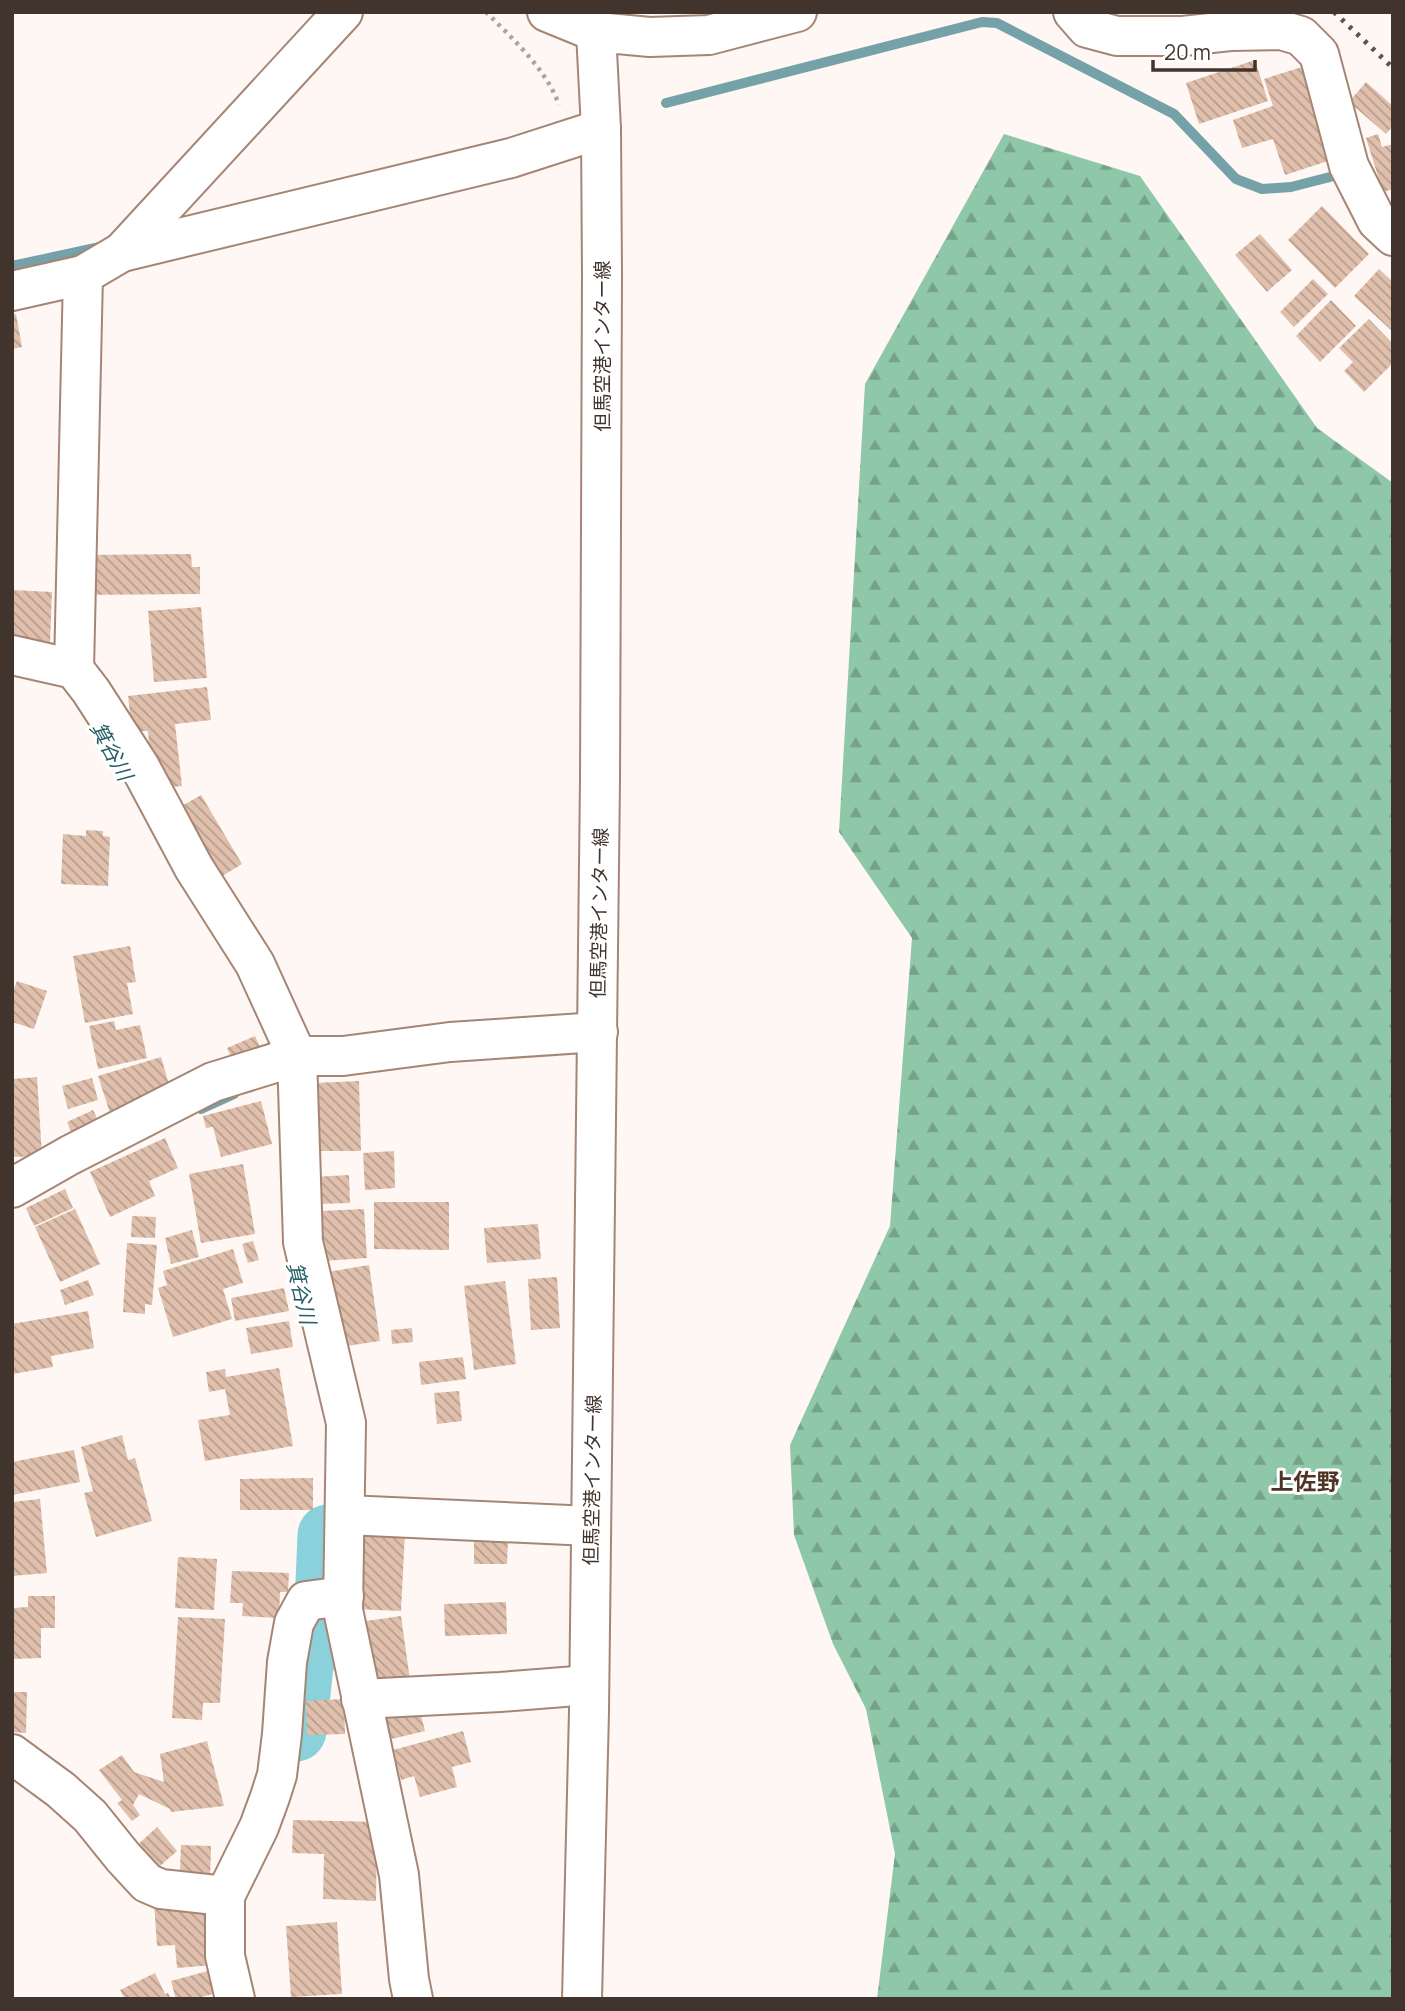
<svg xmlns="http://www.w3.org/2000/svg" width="1405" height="2011" viewBox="0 0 1405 2011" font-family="Manrope,'Noto Sans JP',sans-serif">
  <defs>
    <pattern id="forest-firs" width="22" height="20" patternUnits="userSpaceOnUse" patternTransform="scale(1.75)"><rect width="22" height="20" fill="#8fc7a9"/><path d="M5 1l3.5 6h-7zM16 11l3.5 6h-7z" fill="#76a28a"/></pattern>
    <pattern id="building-back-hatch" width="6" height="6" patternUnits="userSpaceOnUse" patternTransform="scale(1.75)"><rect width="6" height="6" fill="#e0c0ad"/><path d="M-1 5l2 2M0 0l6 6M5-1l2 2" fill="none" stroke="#b79d8d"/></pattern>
  </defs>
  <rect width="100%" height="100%" fill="#fef7f3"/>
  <polygon fill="url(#forest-firs)" points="1004,134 1140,176 1317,428 1393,483 1393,1999 877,1999 895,1854 866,1709 833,1644 794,1535 790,1445 890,1226 912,938 839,832 865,384"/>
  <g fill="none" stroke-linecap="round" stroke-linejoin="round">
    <g stroke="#74a2a8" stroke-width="10">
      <polyline points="666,103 982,22 997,23 1174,114 1236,179 1262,189 1291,187 1330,177"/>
      <polyline points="12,266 100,247"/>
      <polyline points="201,1109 234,1094"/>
    </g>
    <polyline stroke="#8ad1dc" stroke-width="61" points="296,1731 303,1665 322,1610 326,1583 328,1535"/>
  </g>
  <g fill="url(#building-back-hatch)">
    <polygon points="1255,60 1268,101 1199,124 1186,83"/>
    <polygon points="1302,67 1334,159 1285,175 1273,139 1242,148 1233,120 1273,106 1264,79"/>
    <polygon points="1366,82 1393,106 1393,126 1386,134 1349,102"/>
    <polygon points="1378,134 1382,147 1393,144 1393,189 1383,192 1366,138"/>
    <polygon points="1322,206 1369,254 1335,288 1288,240"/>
    <polygon points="1260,234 1292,270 1267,292 1235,255"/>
    <polygon points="1379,269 1393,282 1393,332 1354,296"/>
    <polygon points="1313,279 1328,294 1294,327 1280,312"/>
    <polygon points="1331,300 1356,326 1320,362 1296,336"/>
    <polygon points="16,314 22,347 12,349 12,315"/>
    <polygon points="1369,319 1393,344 1393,363 1364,392 1344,371 1353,362 1339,348"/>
    <polygon points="191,554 192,567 200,567 200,594 80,595 80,555"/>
    <polygon points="12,590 52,592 50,643 12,641"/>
    <polygon points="201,607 207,678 154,682 148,611"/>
    <polygon points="207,687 211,720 175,724 182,786 161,788 151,767 148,731 132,731 128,696"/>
    <polygon points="201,795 242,864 214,881 173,811"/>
    <polygon points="86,830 103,831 103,836 110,837 108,886 61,884 63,834 86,836"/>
    <polygon points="130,946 136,982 127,983 133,1014 85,1023 73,956"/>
    <polygon points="17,981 47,991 34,1029 12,1022 12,994"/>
    <polygon points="114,1021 116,1030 140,1025 147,1058 98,1069 89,1026"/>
    <polygon points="255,1036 262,1051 234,1063 227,1048"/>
    <polygon points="161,1057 172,1095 110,1113 98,1076"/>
    <polygon points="37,1077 42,1156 12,1157 12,1079"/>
    <polygon points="92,1078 98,1100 68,1109 62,1086"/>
    <polygon points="359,1081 361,1151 316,1151 314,1083"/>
    <polygon points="261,1101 272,1144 221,1157 213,1127 206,1128 203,1116"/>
    <polygon points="93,1110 101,1127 74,1139 67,1122"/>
    <polygon points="165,1138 178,1168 149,1181 155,1196 110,1217 90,1172"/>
    <polygon points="394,1151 395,1188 365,1190 363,1153"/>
    <polygon points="243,1164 255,1234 201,1243 189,1174"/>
    <polygon points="349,1175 350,1203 316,1204 314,1177"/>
    <polygon points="65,1189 73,1208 34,1226 26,1208"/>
    <polygon points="374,1202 449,1202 449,1250 374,1249"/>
    <polygon points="75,1209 100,1264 60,1282 35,1227"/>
    <polygon points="364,1209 367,1258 323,1261 320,1211"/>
    <polygon points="132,1216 156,1217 155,1238 131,1237"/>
    <polygon points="538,1224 541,1259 487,1263 484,1228"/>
    <polygon points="192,1230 199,1257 171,1264 165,1238"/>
    <polygon points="253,1241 259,1260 248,1263 242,1244"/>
    <polygon points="127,1243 157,1245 152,1305 145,1304 145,1314 123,1312"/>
    <polygon points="233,1249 243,1283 223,1289 232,1319 173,1337 158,1288 167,1285 163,1271"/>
    <polygon points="369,1265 380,1341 340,1347 328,1272"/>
    <polygon points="557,1277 560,1328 531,1330 528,1279"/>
    <polygon points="88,1280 94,1295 65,1305 60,1290"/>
    <polygon points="505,1281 516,1364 474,1370 464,1286"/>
    <polygon points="284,1288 289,1311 235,1321 231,1298"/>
    <polygon points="88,1311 94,1348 51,1356 53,1367 13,1374 12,1324"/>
    <polygon points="289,1321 293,1347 251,1354 246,1328"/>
    <polygon points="412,1328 413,1342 392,1344 391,1330"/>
    <polygon points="463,1357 466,1379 421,1385 419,1362"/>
    <polygon points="279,1368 293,1446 205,1461 198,1420 230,1415 225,1389 209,1392 206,1372 225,1369 226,1377"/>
    <polygon points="459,1391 462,1421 437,1424 434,1393"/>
    <polygon points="122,1435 128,1460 135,1458 152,1521 96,1537 84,1493 93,1491 81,1447"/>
    <polygon points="74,1450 80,1482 12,1495 12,1462"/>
    <polygon points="313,1478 313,1510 240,1510 240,1479"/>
    <polygon points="40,1499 47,1573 12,1576 12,1502"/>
    <polygon points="358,1529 405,1532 401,1611 354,1609"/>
    <polygon points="474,1538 508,1539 507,1564 474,1564"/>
    <polygon points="178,1557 217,1559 214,1610 175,1608"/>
    <polygon points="232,1571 289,1573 288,1592 280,1592 279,1618 242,1616 243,1603 230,1603"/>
    <polygon points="28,1596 55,1596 55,1628 41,1628 41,1658 12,1659 12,1608 28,1607"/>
    <polygon points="506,1602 507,1634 445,1636 444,1604"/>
    <polygon points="401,1616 410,1680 368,1686 359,1622"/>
    <polygon points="178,1617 225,1619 220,1703 203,1703 202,1720 172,1718"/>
    <polygon points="12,1692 27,1692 26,1733 12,1732"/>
    <polygon points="344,1699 345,1734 307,1735 306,1701"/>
    <polygon points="419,1707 425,1731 379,1742 374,1718"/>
    <polygon points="463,1731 471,1762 452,1767 457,1787 420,1797 414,1776 401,1780 393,1750"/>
    <polygon points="207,1741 224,1806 171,1812 170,1809 139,1794 133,1805 140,1815 132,1821 117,1803 122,1800 99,1770 122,1755 134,1772 164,1782 160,1754"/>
    <polygon points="293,1820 377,1822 376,1901 323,1899 324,1854 292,1853"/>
    <polygon points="157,1827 177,1851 152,1873 132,1850"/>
    <polygon points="181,1845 211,1846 210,1880 168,1871 180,1872"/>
    <polygon points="154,1902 209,1903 213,1965 177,1968 175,1945 157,1946"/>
    <polygon points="337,1922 342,1994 291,1997 286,1926"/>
    <polygon points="215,1969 221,1992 201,1997 201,1999 176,1999 171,1981"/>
    <polygon points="155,1973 165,1994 168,1993 171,1999 125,1999 120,1990"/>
  </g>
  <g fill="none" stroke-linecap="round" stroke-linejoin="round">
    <g stroke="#a58675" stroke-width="42">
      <g id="minor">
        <polyline points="547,12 596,32"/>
        <polyline points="1073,12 1087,28 1117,36 1183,36 1230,31 1281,30 1301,36 1319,54 1349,166 1377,221 1393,236"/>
        <polyline points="122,252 343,12"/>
        <polyline points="12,291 83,275 122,252 511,158 601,129"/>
        <polyline points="12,655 74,669 91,691 140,767 194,868 255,964 297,1056 303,1242 346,1423 343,1610 399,1875 409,1979 413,1999"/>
        <polyline points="74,669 83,275"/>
        <polyline points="12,1188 70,1155 213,1082 297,1056 343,1056 450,1042 598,1032"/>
        <polyline points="346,1515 591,1526"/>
        <polyline points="361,1699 500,1692 589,1685"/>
        <polyline points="12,1754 61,1790 90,1816 123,1857 147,1883 161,1889 225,1896"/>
        <polyline points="235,1999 225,1956 225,1896 259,1827 270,1797 277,1775 282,1734 287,1662 294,1623 306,1601 344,1596"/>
      </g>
    </g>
    <g stroke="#a58675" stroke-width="42">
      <polyline id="major" points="582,1999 589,1711 600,780 602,275 601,129 596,32 650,37 709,35 797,12"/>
    </g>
    <path stroke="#ada49e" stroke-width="4.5" stroke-dasharray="3.5 5" stroke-linecap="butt" d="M486,12C512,38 547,70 559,105"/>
    <use href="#minor" stroke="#fff" stroke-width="38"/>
    <use href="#major" stroke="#fff" stroke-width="38"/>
    <polyline stroke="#5e524b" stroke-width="5" stroke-dasharray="3.5 7" stroke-linecap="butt" points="1334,12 1393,68"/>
  </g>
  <g text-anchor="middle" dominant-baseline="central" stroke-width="6" stroke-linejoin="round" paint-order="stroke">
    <g font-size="19" fill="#41342d" stroke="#fff">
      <text transform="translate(602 346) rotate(-90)">但馬空港インター線</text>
      <text transform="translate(599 913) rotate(-89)">但馬空港インター線</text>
      <text transform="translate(592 1480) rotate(-89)">但馬空港インター線</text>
    </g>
    <g font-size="21" font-style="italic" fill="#256068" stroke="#fff">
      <text transform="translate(112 751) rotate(61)">箕谷川</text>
      <text transform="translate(302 1293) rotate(77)">箕谷川</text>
    </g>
    <g font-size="23" font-weight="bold" fill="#4e3424" stroke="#fff">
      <text x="1305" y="1481">上佐野</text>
    </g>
  </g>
  <rect width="1405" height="2011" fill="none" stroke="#41342d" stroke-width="28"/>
  <path d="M1153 60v10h102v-10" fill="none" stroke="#41342d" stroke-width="3.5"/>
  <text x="1164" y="60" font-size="21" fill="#41342d" stroke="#ffffff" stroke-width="5" paint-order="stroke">20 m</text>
</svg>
